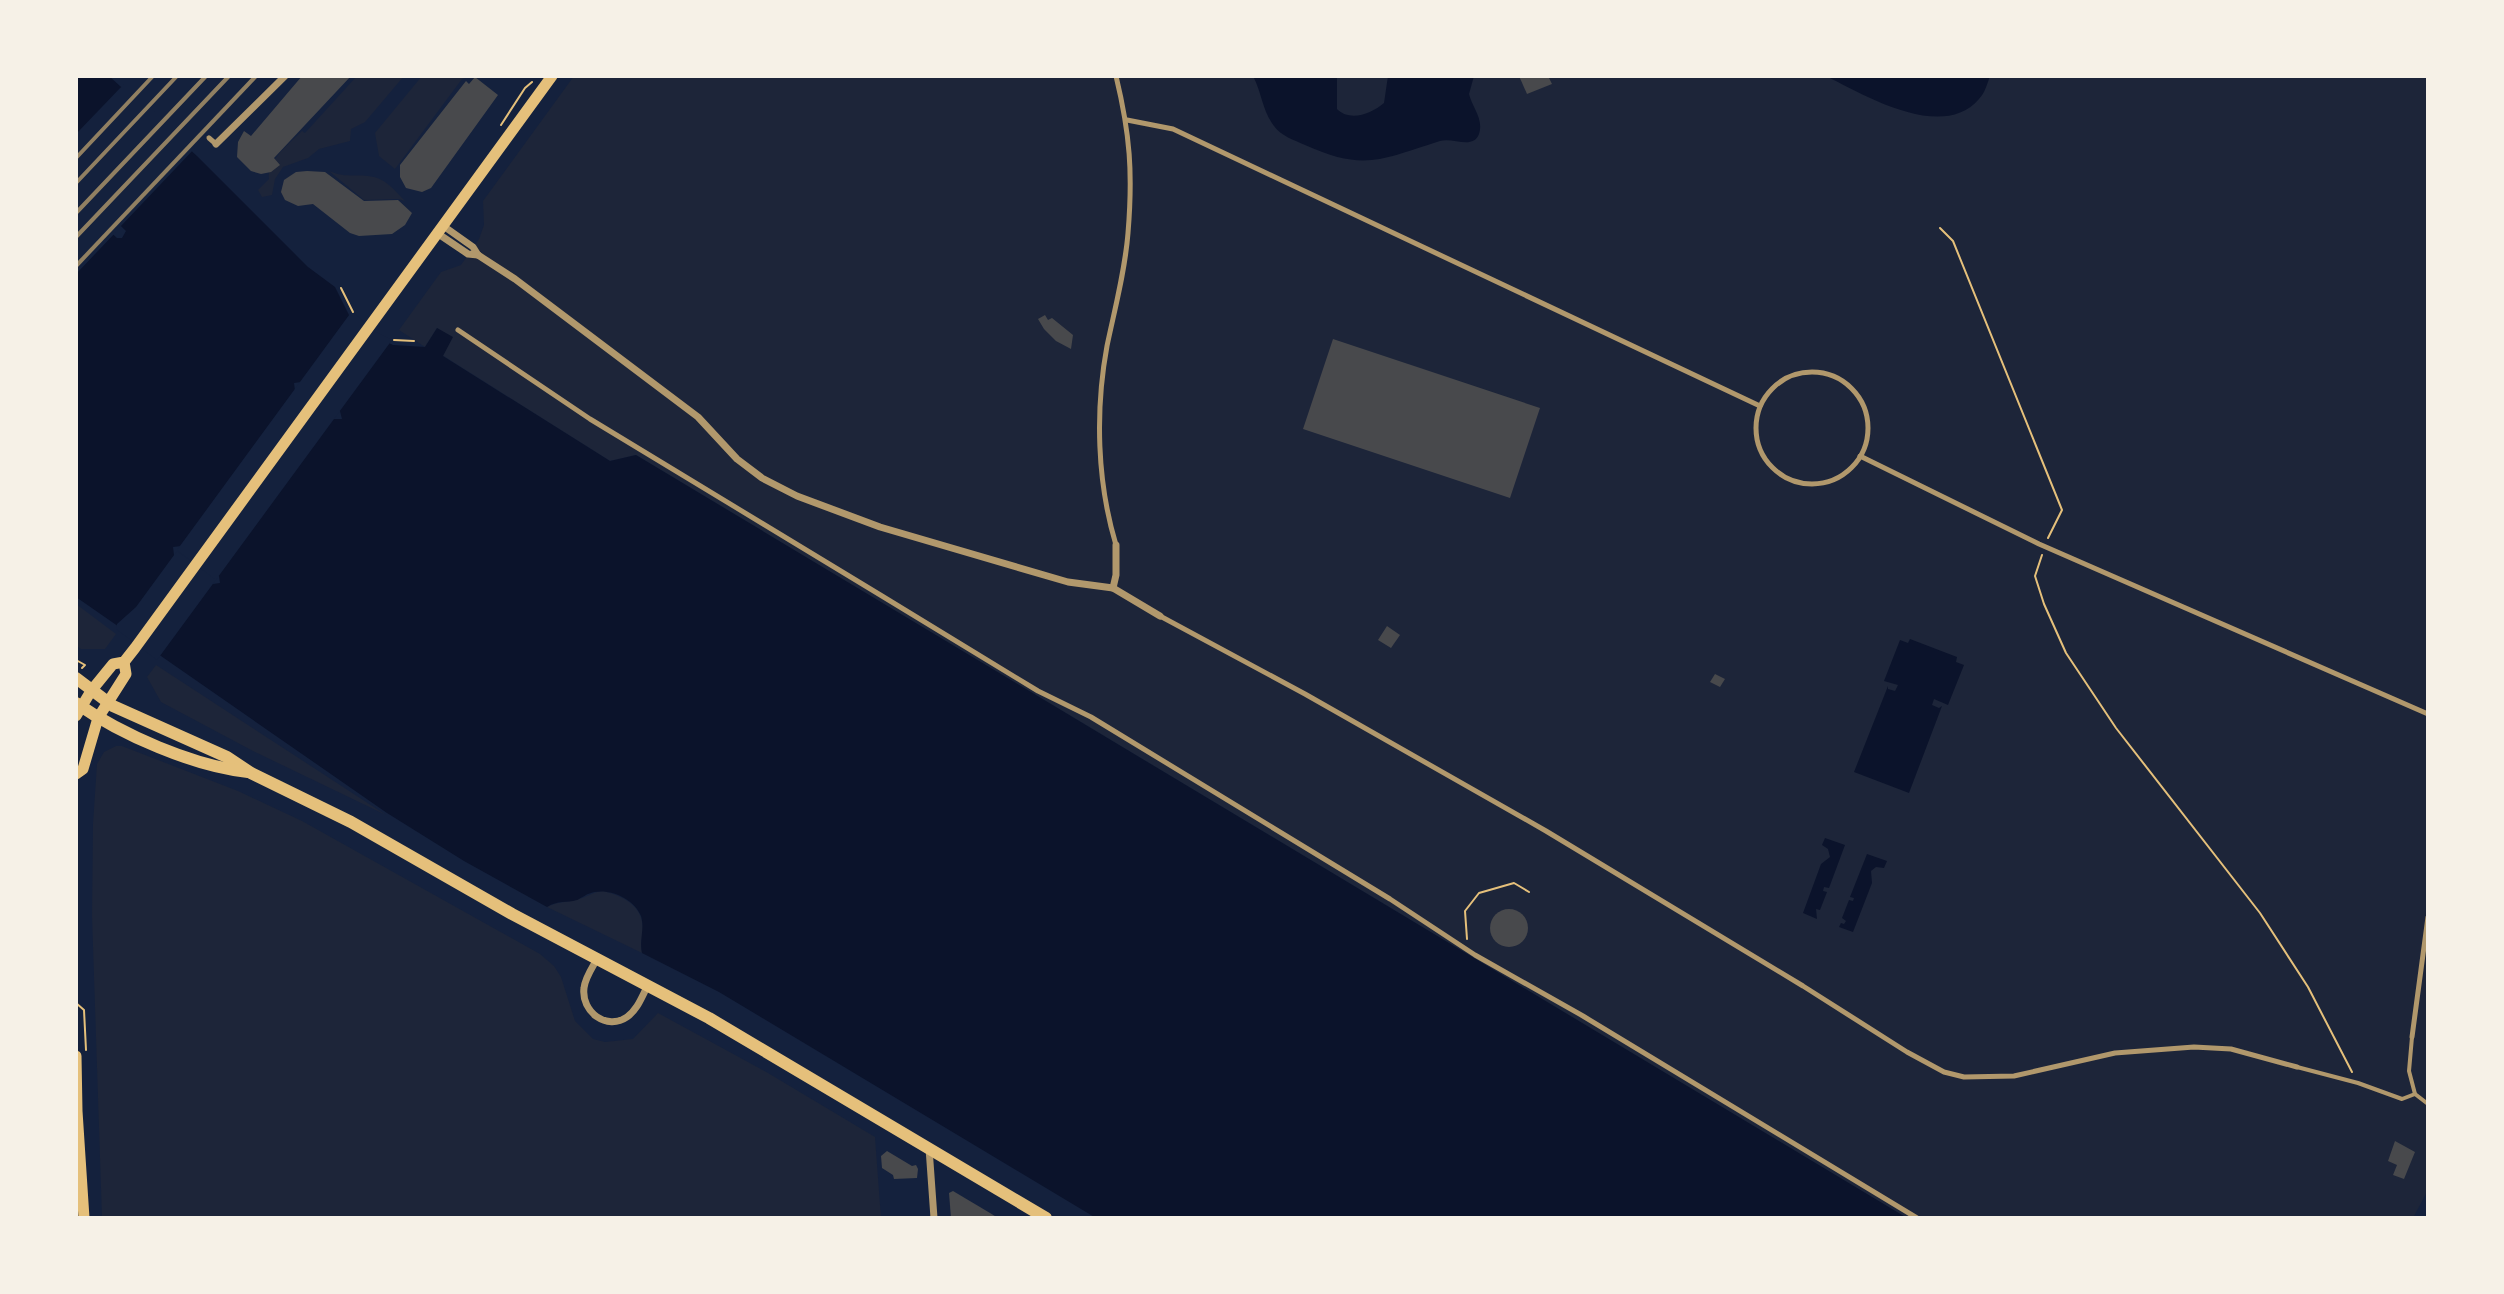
<svg xmlns="http://www.w3.org/2000/svg" width="2504" height="1294" viewBox="0 0 2504 1294" font-family="'DejaVu Sans',sans-serif">
  <rect width="100%" height="100%" fill="#14213d"/>
  <g fill="#1d2539">
    <path d="M357,76H404L365,122L351,129L350,141L319,149L308,158L283,167L275,179L272,195L262,197L258,190L269,179C266,161 290,143 302,131L305,133Z"/>
    <polygon points="422,76 472,76 462,79 395,169 379,156 375,133"/>
    <polygon points="574,76 2428,76 2428,1190 2413,1218 1907,1218 636,455 610,461 442,355 452,338 437,328 425,347 399,330 441,272 461,265 479,239 484,225 483,201"/>
    <path d="M329,171C349,179 356,173 374,177C387,180 396,192 405,201L398,199L364,200Z"/>
    <polygon points="76,604 116,634 105,649 81,649 76,645"/>
    <polygon points="156,665 386,815 253,751 161,702 147,677"/>
    <polygon points="116,746 122,746 238,791 302,821 540,954 554,966 561,977 575,1021 593,1039 605,1042 633,1039 658,1013 768,1073 875,1137 881,1218 102,1218 92,916 93,824 97,764 104,752"/>
    <path d="M603,891C623,896 642,905 643,928C643,937 640,943 642,953L547,907C560,901 563,903 575,900C586,898 592,892 603,891Z"/>
  </g>
  <g fill="#0b132b" fill-rule="evenodd">
    <path d="M76,76H109L197,156L308,267L335,287L349,315L370,334L393,345L425,347L437,328L453,337L443,356L610,461L636,455L1907,1218H1096L719,992L642,953C639,940 645,929 641,916C634,898 606,886 588,894C587,894 578,900 577,900C566,903 558,900 547,907L464,861L387,813L76,597V200L117,238H122L126,231L76,182ZM301,382L340,411L342,419H334L295,391L294,383ZM181,546L219,576L220,583L213,584L174,555L173,547Z"/>
    <path d="M1253,76H1337V109C1350,122 1371,114 1384,103L1388,76H1474L1469,94C1472,107 1484,119 1479,134C1473,150 1453,137 1440,141C1382,159 1365,172 1305,145C1294,140 1281,136 1274,126C1262,110 1262,93 1253,76Z"/>
    <path d="M1826,76H1990C1987,84 1985,93 1979,99C1942,142 1864,95 1826,76Z"/>
    <polygon points="1910,639 1957,657 1956,662 1964,665 1948,705 1934,699 1932,705 1939,708 1942,706 1909,793 1854,772 1888,686 1888,689 1895,691 1898,685 1884,681 1900,640 1908,643"/>
    <polygon points="1825,838 1845,845 1829,888 1824,887 1823,891 1827,892 1820,910 1816,909 1817,919 1803,913 1821,864 1830,857 1828,849 1822,845"/>
    <polygon points="1867,854 1887,861 1884,868 1876,867 1871,871 1872,883 1853,932 1839,927 1841,923 1844,924 1846,921 1842,918 1849,900 1853,901 1854,898 1850,897"/>
  </g>
  <g fill="#14213d">
    <polygon points="124,84 195,148 119,228 76,187 76,134"/>
    <polygon points="76,196 116,232 76,274"/>
    <polygon points="352,311 372,330 392,340 157,660 116,629 117,624 136,607 177,551 216,580 177,550"/>
  </g>
  <g fill="#48494c">
    <polygon points="302,76 351,76 274,158 280,165 271,172 261,174 251,171 237,157 238,142 244,131 251,136"/>
    <polygon points="1519,76 1548,76 1552,84 1527,94"/>
    <polygon points="475,77 498,95 431,188 422,192 406,188 400,177 400,165 466,81 469,84"/>
    <polygon points="307,171 325,172 364,201 398,200 412,213 405,225 392,234 359,236 350,233 313,204 298,206 285,200 281,192 284,180 296,172"/>
    <polygon points="1045,315 1048,320 1052,318 1073,335 1071,349 1056,341 1044,329 1038,319"/>
    <polygon points="1333,339 1540,408 1510,498 1303,429"/>
    <polygon points="1387,626 1400,635 1391,648 1378,640"/>
    <polygon points="1715,674 1725,679 1720,687 1710,682"/>
    <circle cx="1509" cy="928" r="19"/>
    <polygon points="2395,1141 2415,1152 2404,1179 2393,1175 2397,1165 2388,1161"/>
    <polygon points="887,1151 912,1166 916,1165 918,1169 917,1178 894,1179 893,1175 882,1168 881,1156"/>
    <polygon points="953,1191 990,1213 998,1218 951,1218 949,1193"/>
  </g>
  <g fill="none" stroke-linecap="round" stroke-linejoin="round">
    <g stroke="#e5c07b" stroke-width="2">
      <polyline points="501,125 525,88 532,82"/>
      <polyline points="1940,228 1953,241 2062,510 2048,538"/>
      <polyline points="341,288 353,312"/>
      <polyline points="394,340 414,341"/>
      <polyline points="2042,555 2035,576 2044,604 2066,653 2116,728 2260,913 2308,987 2352,1072"/>
      <polyline points="76,660 85,665 82,668"/>
      <polyline points="1467,939 1465,911 1479,893 1514,883 1529,892"/>
      <polyline points="76,1003 84,1010 86,1050"/>
    </g>
    <g stroke="#b1986c" stroke-width="4">
      <polyline points="2412,1037 2409,1071 2415,1094"/>
      <polyline points="2297,1067 2358,1083 2402,1099 2415,1094 2428,1104"/>
    </g>
    <g stroke="#b1986c" stroke-width="5">
      <path d="M1116,76C1130,134 1133,173 1128,233C1125,271 1115,308 1107,346C1095,411 1097,482 1116,545"/>
      <polyline points="1127,120 1173,129 1760,406"/>
      <polyline points="209,138 216,144"/>
      <polyline points="458,330 590,419 882,596 1038,691 1091,717 1390,899 1475,955 1583,1016 1917,1218"/>
      <circle cx="1812" cy="428" r="56"/>
      <polyline points="1860,456 2039,544 2428,714"/>
      <polyline points="1160,616 1305,694 1546,831 1803,986 1907,1052 1944,1072 1964,1077 2014,1076 2115,1053 2194,1047 2231,1049 2297,1067"/>
      <polyline points="2412,1037 2428,917"/>
    </g>
    <g stroke="#b1986c" stroke-width="7">
      <polyline points="216,144 285,76"/>
      <polyline points="442,225 473,247 478,255 515,279 698,417 737,459 762,478 797,496 880,527 1068,582 1113,588 1160,616"/>
      <polyline points="437,233 468,254 478,255"/>
      <polyline points="1113,588 1116,575 1116,545"/>
      <path d="M597,959C592,968 585,978 584,988C581,1012 607,1031 627,1017C638,1009 642,996 648,985"/>
      <polyline points="929,1148 934,1218"/>
    </g>
    <g stroke="#e5c07b" stroke-width="11">
      <polyline points="76,716 91,691 113,664 124,662 135,648 552,76"/>
      <polyline points="76,774 83,769 98,718 126,674 124,662"/>
      <polyline points="76,1056 77,1111 84,1218"/>
    </g>
    <g stroke="#e5c07b" stroke-width="12">
      <polyline points="76,678 113,706 227,757 251,773 351,822 512,914 709,1018 1046,1218"/>
      <path d="M76,703C122,735 193,766 248,772"/>
    </g>
    <g stroke="#918062" stroke-width="4">
      <polyline points="76,158 153,76"/>
      <polyline points="76,183 177,76"/>
      <polyline points="76,213 206,76"/>
      <polyline points="76,237 229,76"/>
      <polyline points="76,266 256,76"/>
    </g>
  </g>
  <rect width="2504" height="1294" fill="none" stroke="#f6f1e7" stroke-width="156"/>
</svg>
